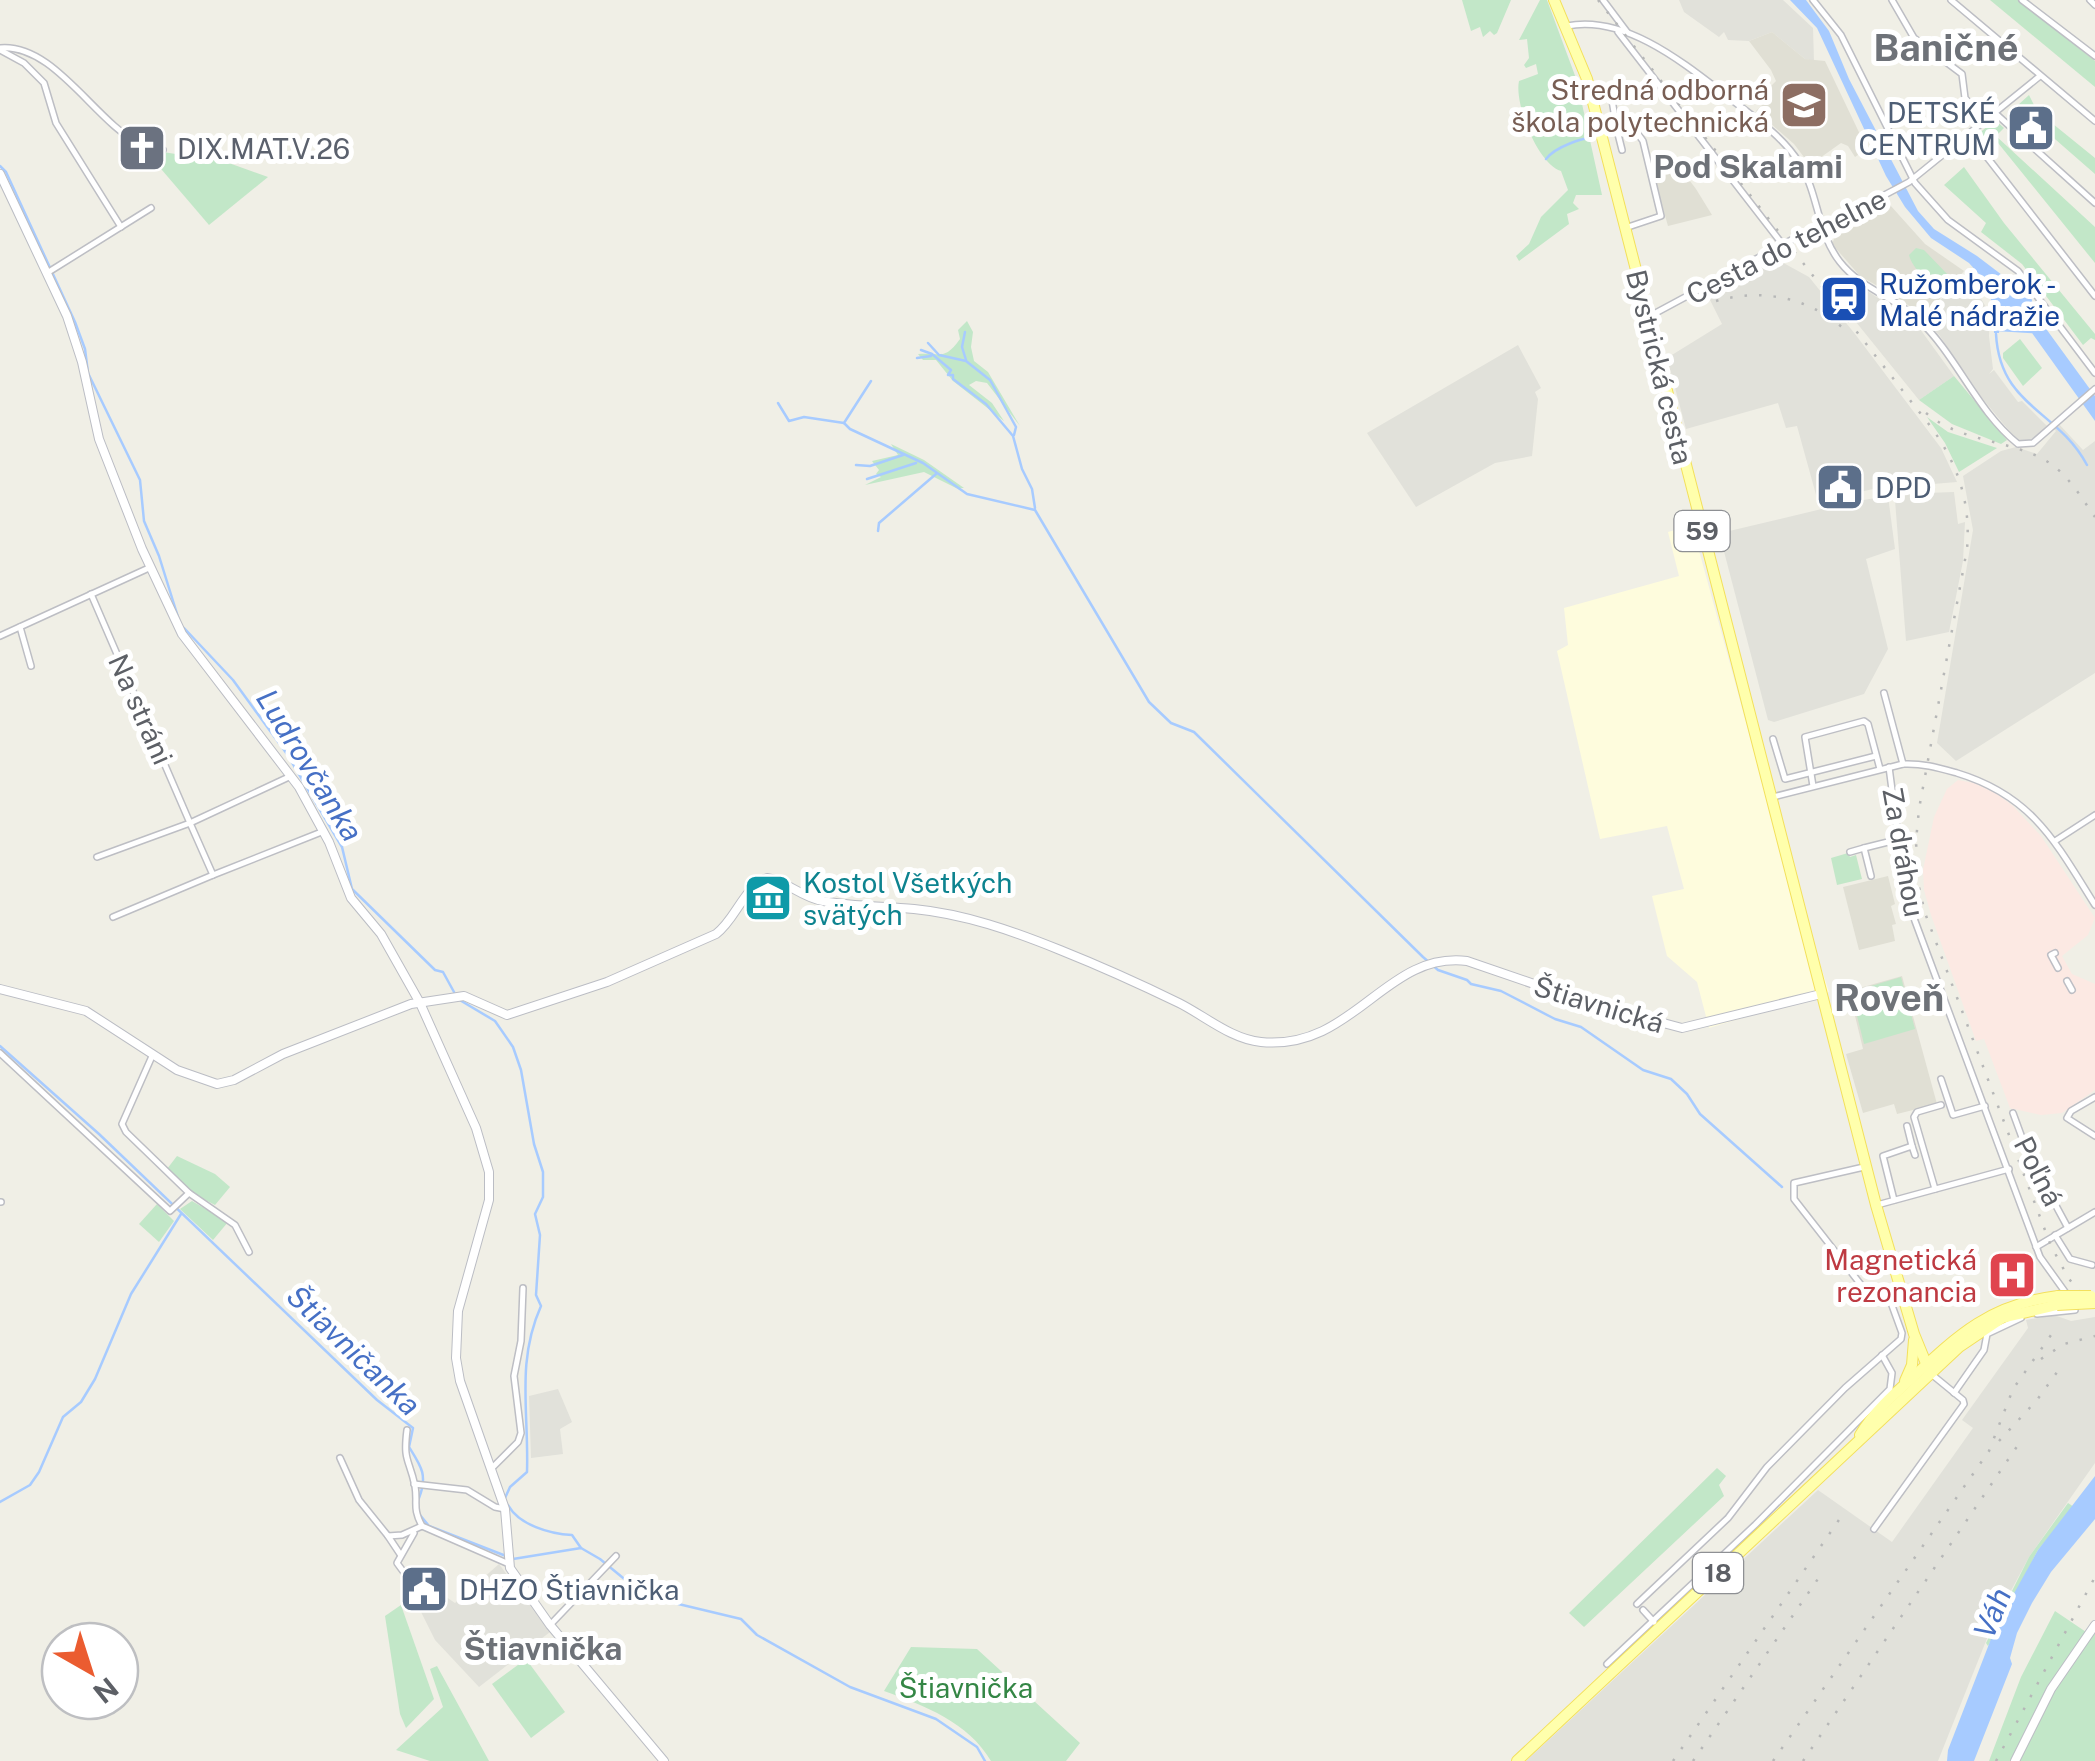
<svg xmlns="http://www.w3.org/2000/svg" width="2095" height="1761" viewBox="0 0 2095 1761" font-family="'Public Sans',sans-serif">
  <rect width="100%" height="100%" fill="#f0efe6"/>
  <polygon fill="#fefcdd" points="1692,525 1770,810 1829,992 1709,1028 1697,982 1667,956 1652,896 1684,889 1667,826 1600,839 1557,651 1568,645 1564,608 1679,576 1668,532"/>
  <g fill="#e1e1da">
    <polygon points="1679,0 1783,0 1813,28 1814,61 1805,59 1772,32 1749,41 1728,40 1724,32 1719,37 1684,12"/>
    <polygon points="1778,260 1809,277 1855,334 1941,448 1957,482 1873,489 1818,502 1797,426 1786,428 1778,403 1686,429 1667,358 1722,324 1705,290 1761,261"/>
    <polygon points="1966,273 1990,314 1989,336 1993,369 1989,374 1994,370 2018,402 2022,401 2048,427 2026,443 2019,442 2001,421 1973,387 1940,336 1923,319"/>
    <polygon points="1861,287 1906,316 1903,323 1906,326 1920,329 1954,376 1919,400 1852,317 1858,306 1854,294"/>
    <polygon points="1518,345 1541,388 1535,392 1538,399 1532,456 1495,463 1416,507 1367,433"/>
    <polygon points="2058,423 2083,450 2095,441 2095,673 1956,761 1937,743 1973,530 1963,476 2001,451 2016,447 2037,454 2056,431 2053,428"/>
    <polygon points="1954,492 1958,524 1965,522 1963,561 1949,632 1906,641 1895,500 1899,494"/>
    <polygon points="1888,496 1895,549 1866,559 1888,649 1864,694 1774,722 1768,720 1721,540 1725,532 1851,502"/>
    <polygon points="2054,1315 2071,1321 2095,1317 2095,1463 2029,1557 1992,1626 1938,1761 1526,1761 1818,1490 1892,1542 1973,1428 1962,1420 2028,1328 2026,1320"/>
    <polygon points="558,1389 572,1422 560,1429 563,1454 531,1458 529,1396"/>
    <polygon points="499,1564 550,1632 479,1687 435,1640 414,1598 430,1586 455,1603"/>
  </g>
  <g fill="#e0dfd4">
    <polygon points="1772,32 1805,59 1825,61 1867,149 1855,157 1848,146 1841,143 1810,165 1794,144 1756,111 1768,99 1764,93 1776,81 1771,70 1749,41"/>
    <polygon points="1671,156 1696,189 1712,215 1668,226 1650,163"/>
    <polygon points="1890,205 1925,244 1964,271 1924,317 1897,297 1860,276 1832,244 1837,232"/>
    <polygon points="1888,876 1895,904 1891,906 1896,924 1892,925 1895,941 1859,950 1843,887"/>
    <polygon points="1902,976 1937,1104 1897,1114 1894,1104 1863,1113 1846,1054 1863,1049 1849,991"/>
  </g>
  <polygon fill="#fce9e3" points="1958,780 1974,783 1997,794 2013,806 2041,836 2095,918 2088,935 2062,956 2072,974 2095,984 2095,1090 2062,1113 2041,1115 2010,1108 1984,1039 1976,1041 1931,915 1924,890 1923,870 1934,817 1947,789"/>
  <g fill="#c2e7c8">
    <polygon points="1462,0 1511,0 1497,33 1494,35 1490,31 1483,37 1480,27 1471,31"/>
    <path d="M1540,0H1547L1577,81L1602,195H1576L1573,203L1579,209L1567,214L1569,224L1519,261L1516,256L1529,244L1541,217L1568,190L1561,171C1538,164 1514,104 1519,81L1538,74L1536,64L1526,68L1524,65L1529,58L1527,39L1519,40Z"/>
    <polygon points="1990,0 2018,0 2095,61 2095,87"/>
    <polygon points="2029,95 2037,111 2095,158 2095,174 2017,106"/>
    <polygon points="1995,120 2004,128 1996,136 2095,227 2095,263 1994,138 1985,144 1977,135"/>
    <polygon points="144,149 226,162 268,177 209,225"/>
    <polygon points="1964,167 2004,223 2095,334 2095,340 2091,338 2083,345 2022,264 1981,232 1986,223 1944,185"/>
    <path d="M1916,248L1924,250L1949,276V288L1942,291C1930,285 1912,268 1909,255Z"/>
    <path d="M967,321L973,332L971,347L974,361L988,372L1020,426L987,383L976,381L969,385L992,403L1004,421L953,381L936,360H923L918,354C942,352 944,361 960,339L958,330Z"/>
    <polygon points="2020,339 2042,368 2023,386 2003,358 2003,353"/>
    <polygon points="1954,376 2007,440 2001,444 1952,424 1919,400"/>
    <polygon points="1927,417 1948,432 1997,448 1959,472 1945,443"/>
    <polygon points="891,444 924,460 964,488 960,488 962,491 924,472 865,485 881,477 876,474 879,470 872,461 898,455"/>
    <polygon points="1848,853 1850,857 1856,855 1862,879 1837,885 1831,858"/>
    <polygon points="1901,977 1915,1029 1864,1044 1851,992"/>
    <polygon points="177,1156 215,1174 230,1187 215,1205 192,1193 167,1169"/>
    <polygon points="192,1201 228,1222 213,1240 180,1209"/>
    <polygon points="157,1204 174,1221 159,1242 139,1224"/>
    <polygon points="1717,1468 1726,1476 1719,1485 1724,1496 1584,1627 1569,1613"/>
    <polygon points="2068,1503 2074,1507 2038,1550 1988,1646 1986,1643 2029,1557"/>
    <polygon points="401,1605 434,1699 406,1728 400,1714 385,1616"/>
    <polygon points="2055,1611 2089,1634 2095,1626 2095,1761 1989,1761 2021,1677"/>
    <path d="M911,1647L977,1649L1080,1743L1066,1761H991C968,1722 925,1706 884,1691Z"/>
    <polygon points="526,1659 565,1712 531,1738 492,1684"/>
    <polygon points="437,1666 489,1761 430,1761 396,1750 443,1707 430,1669"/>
  </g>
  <g fill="#a7cbff">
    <polygon points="1790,0 1806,0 1829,31 1849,79 1918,211 1934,229 1977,256 2031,297 2036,315 2095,396 2095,421 2027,326 2001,307 1999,333 1994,333 1993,308 1987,283 1969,263 1931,238 1905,207 1886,176 1817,28"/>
    <polygon points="2095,1476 2095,1519 2051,1572 2032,1603 2017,1633 2010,1658 2012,1664 1974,1761 1947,1761 1948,1750 1996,1626 2038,1550"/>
  </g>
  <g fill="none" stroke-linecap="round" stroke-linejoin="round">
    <g stroke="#a7cbff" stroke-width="2.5">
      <path d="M1546,159C1556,146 1584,138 1588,139"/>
      <polyline points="0,166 6,172 75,322 85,349 88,373 140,480 144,521 159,556 178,617"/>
      <polyline points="1999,330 2032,332"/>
      <polyline points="965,332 962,347 966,360"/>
      <path d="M1996,334C2000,407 2057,409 2087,465"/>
      <polyline points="928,343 939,355 966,361 990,380 1016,427 1014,435"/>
      <polyline points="921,350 932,354 951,370 948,375 953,375 953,379 986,404 1013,436 1022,469 1032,489 1035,508"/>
      <polyline points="917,358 931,356"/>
      <polyline points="871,381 844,423 850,429 923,463 967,494 1035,510 1149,702 1171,723 1194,732 1423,957 1438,970 1467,980 1471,984 1501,991 1555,1019 1581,1027 1643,1070 1671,1079 1687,1094 1700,1114 1782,1187"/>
      <polyline points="778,403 789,421 804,417 844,423"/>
      <polyline points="856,465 870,466 903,455"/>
      <polyline points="867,479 916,463"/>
      <polyline points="878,531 879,523 936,474"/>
      <polyline points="184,628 233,680 287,754 342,847 352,889 435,970 443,972 454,992"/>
      <path d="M458,999L495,1021L513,1047L521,1070L534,1144L543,1172V1197L535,1214L540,1235L536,1295L541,1306C516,1362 529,1412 527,1472L510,1487L505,1498"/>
      <path d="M0,1046L99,1134L377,1400L413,1428L409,1447C421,1466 428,1475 419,1498"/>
      <polyline points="0,1502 30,1485 39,1472 63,1417 81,1402 95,1379 131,1294 181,1214"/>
      <path d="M508,1505C519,1525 550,1534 572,1535L581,1548"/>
      <polyline points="420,1515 429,1526 506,1556"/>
      <polyline points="513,1559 581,1548 600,1559 645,1596 741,1619 757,1635 850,1687 936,1719 977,1747 985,1761"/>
    </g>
    <g stroke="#bdbec4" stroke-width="8">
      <g id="street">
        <polyline points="1603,0 1627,32"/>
        <polyline points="1813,0 1841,35 1915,183 1948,220 2018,271 2095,373"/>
        <polyline points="1892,0 1914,38 1962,74 1965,98 1985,121"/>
        <polyline points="1951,0 2095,121"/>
        <polyline points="2022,0 2095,56"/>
        <polyline points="2090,0 2095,5"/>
        <path d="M1567,26C1625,14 1685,64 1728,97C1754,117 1783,136 1800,164C1819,195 1817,233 1840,262C1861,289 1895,297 1919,320C1957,356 1976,410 2018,444L2033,443L2095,389"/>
        <polyline points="1618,32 1783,245"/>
        <path d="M0,48C54,43 95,122 140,144C147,148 156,148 163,150"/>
        <polyline points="0,50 24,63 44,83 56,123 121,227"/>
        <polyline points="1612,100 1617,130"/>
        <polyline points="1995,113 2095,203"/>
        <polyline points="1969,134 2095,296"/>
        <polyline points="1622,150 1617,130 1633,127 1643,141 1661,216 1628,227"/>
        <polyline points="47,273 151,208"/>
        <polyline points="1650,316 1808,231 1843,217 1909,182 2040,76"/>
        <polyline points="91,594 190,823 291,776"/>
        <polyline points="20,627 31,666"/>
        <polyline points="0,636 151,567"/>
        <polyline points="1884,693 1903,764"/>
        <polyline points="1773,739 1785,779 1876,756"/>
        <polyline points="1889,767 1905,889 1915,921 2040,1257 2068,1296"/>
        <polyline points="1813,786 1805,737 1864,721 1868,724 1880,769"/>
        <path d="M1773,797L1903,764C1922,763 1939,768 1957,773C2033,796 2056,843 2095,905"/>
        <polyline points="2055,841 2095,815"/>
        <polyline points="1850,852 1864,848"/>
        <polyline points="97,857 190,823 213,875 324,831"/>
        <polyline points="1871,876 1864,848 1900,839"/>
        <polyline points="113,917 213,875"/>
        <polyline points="2055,953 2051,955 2058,968"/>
        <polyline points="2067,981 2072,990"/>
        <polyline points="0,1053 170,1211 189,1193 126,1132 122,1124 153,1054"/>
        <polyline points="1941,1079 1953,1115 1985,1106"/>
        <polyline points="2095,1097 2071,1111 2067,1118 2095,1136"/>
        <polyline points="2013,1113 2028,1154 2068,1228"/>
        <polyline points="1907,1126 1912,1146"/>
        <polyline points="1935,1189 1914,1117 1917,1112 1941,1105"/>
        <polyline points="189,1193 235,1225 249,1252"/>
        <polyline points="1894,1200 1883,1156 1912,1146 1915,1155"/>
        <polyline points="0,1202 1,1202"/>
        <polyline points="1877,1205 2009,1169"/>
        <polyline points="2055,1235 2070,1259 2092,1265"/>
        <polyline points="2036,1247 2095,1212"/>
        <polyline points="2037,1314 2075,1310 2074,1305"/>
        <polyline points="1954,1393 1984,1350 1987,1334 2021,1318"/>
        <path d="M407,1430C403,1462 409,1458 415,1486C418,1504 412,1507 422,1526L509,1564"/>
        <polyline points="340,1458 359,1500 388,1536 402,1535 422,1526"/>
        <polyline points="492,1468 518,1442 521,1433 514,1376 521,1341 523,1288"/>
        <polyline points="414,1484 467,1490 495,1507 505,1509"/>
        <polyline points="1874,1529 1964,1404 1963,1400 1930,1373"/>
        <polyline points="414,1533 397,1563 419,1593"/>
        <polyline points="388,1536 400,1554"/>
        <polyline points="1637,1604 1728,1518 1767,1467 1845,1388 1901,1339 1902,1333 1890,1300 1862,1286 1794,1199 1794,1183 1864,1167"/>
        <polyline points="1643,1610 1654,1622"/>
        <polyline points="550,1625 616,1556"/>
        <polyline points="1607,1664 1755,1525 1890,1389 1892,1373 1882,1355"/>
      </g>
    </g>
    <g stroke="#bbbdc4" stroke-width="10">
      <g id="secondary">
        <polyline points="0,174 67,316 82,362 99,439 142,549 182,634 299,787 329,842 351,898 381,934 420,1003 476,1128 489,1172 489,1200 458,1311 456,1358 460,1381 505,1509 510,1568 550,1625 664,1761"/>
        <path d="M0,989L86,1011L177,1070L217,1084L234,1080L283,1054L411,1004L464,996L507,1015L607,982L716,934C736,919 743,888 767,878C787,881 802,898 823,901C853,907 884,906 914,909C965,914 1013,931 1060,950C1100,966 1140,984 1179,1003C1205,1016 1231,1039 1261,1042C1354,1051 1385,951 1467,961L1595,1005L1682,1028L1821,994"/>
        <polyline points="2015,1761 2051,1689 2095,1625"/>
      </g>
    </g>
    <g stroke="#f3e05c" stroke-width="12">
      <g id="primary">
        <polyline points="1554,0 1587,79 1876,1205 1914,1334 1930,1373"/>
        <polyline points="1905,1381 1912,1365 1914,1340"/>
        <path d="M1860,1435C1873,1413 1893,1395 1912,1378C1959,1334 1991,1304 2058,1296"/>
        <polyline points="1517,1761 1959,1347 2002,1318 2057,1305"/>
      </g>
    </g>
    <use href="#street" stroke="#fff" stroke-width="5"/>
    <use href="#secondary" stroke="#fff" stroke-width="8"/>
    <use href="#primary" stroke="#ffffac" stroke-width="10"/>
    <g stroke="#b6b7b7" stroke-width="2.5" stroke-dasharray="2.5 12" stroke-linecap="butt">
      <path d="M1598,0L1931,427C1958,464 1971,503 1967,549L1919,809L1916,841L1918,883L1925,913L2051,1246L2069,1279L2095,1309"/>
      <path d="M1716,301C1762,288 1808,297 1844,329"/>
      <path d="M1926,413C1961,442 2005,439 2043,459C2067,472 2080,496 2095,517"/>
      <polyline points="2041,1359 2064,1344 2095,1336"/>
      <polyline points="1999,1441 2037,1400 2060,1368"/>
      <polyline points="1673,1761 1841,1517"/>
      <polyline points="1693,1761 1822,1573"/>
      <polyline points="1773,1761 1989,1451 2013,1389 2056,1328"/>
      <polyline points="1803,1761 2018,1445"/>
      <polyline points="1996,1761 2095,1577"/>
    </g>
    <g stroke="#f3e05c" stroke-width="12" stroke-linecap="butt">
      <g id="primary-bridge">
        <polyline points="2058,1296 2091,1296"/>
        <polyline points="2057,1305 2095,1303"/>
      </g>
    </g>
    <use href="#primary-bridge" stroke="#ffffac" stroke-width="10"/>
  </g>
  <defs>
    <g id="school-square" transform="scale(2.5)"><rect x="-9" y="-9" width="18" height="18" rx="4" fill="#8d6e63" stroke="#fff"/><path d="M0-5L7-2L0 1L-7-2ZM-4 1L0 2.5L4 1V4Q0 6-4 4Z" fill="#fff"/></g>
    <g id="civic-square" transform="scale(2.5)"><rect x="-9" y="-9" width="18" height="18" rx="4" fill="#5c6f8a" stroke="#fff"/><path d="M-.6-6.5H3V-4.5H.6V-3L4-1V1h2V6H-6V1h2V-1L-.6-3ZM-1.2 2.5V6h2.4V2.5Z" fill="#fff"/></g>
    <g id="church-square" transform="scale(2.5)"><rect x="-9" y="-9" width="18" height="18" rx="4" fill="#6b7280" stroke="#fff"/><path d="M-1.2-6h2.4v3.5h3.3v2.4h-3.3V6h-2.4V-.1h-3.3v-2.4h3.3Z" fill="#fff"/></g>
    <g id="station-square" transform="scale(2.5)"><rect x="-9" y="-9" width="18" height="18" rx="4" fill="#1a4fb4" stroke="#fff"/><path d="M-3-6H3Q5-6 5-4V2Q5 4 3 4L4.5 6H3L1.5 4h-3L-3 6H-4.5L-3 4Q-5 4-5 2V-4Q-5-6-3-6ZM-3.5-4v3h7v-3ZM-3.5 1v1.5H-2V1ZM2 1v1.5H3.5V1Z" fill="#fff"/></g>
    <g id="museum-square" transform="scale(2.5)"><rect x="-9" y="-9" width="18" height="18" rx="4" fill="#0f9aa8" stroke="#fff"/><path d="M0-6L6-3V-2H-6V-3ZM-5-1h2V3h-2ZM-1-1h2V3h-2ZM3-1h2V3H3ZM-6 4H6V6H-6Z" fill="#fff"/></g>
    <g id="hospital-square" transform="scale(2.5)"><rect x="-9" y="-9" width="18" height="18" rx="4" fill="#e0444e" stroke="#fff"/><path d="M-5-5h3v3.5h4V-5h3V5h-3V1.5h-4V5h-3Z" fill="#fff"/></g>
  </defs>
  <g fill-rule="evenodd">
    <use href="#school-square" x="1804" y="105"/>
    <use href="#civic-square" x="2031" y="128"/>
    <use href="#church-square" x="142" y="148"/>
    <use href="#station-square" x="1844" y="299"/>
    <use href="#civic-square" x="1840" y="487"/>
    <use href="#museum-square" x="768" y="898"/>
    <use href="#hospital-square" x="2012" y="1275"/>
    <use href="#civic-square" x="424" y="1589"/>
  </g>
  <g text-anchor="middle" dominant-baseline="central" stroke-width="10" stroke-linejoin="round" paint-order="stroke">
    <g fill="#fff" stroke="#8e9094" stroke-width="2.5">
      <rect x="1674.5" y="511" width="55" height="40" rx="8"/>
      <rect x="1693" y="1553" width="50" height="40" rx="8"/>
    </g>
    <g font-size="25" font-weight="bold" fill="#5d6066">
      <text x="1702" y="531">59</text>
      <text x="1718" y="1573">18</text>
    </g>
    <g font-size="28" fill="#785e54" stroke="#fff" text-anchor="end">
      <text x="1769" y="89">Stredná odborná<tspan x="1769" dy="32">škola polytechnická</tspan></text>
    </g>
    <g font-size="28" fill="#4e5e75" stroke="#fff" text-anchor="start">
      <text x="1996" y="112" text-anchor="end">DETSKÉ<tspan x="1996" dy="32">CENTRUM</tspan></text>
      <text x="1875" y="487">DPD</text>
      <text x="459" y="1589">DHZO Štiavnička</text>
    </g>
    <g font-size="28" fill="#5b616d" stroke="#fff" text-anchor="start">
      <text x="177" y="148">DIX.MAT.V.26</text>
    </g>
    <g font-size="28" fill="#5d6066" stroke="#fff">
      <text transform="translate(1786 246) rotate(-27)">Cesta do tehelne</text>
      <text transform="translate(1660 367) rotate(76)">Bystrická cesta</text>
      <text transform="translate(141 709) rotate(66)">Na stráni</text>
      <text transform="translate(1904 852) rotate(80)">Za dráhou</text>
      <text transform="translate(1599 1004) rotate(17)">Štiavnická</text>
      <text transform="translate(2039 1171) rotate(63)">Poľná</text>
    </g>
    <g font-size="28" fill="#164399" stroke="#fff" text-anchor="start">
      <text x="1879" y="283">Ružomberok -<tspan x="1879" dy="32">Malé nádražie</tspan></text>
    </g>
    <g font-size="28" fill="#0d838f" stroke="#fff" text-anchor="start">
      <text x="803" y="882">Kostol Všetkých<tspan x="803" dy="32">svätých</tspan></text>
    </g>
    <g font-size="28" fill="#be3a42" stroke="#fff" text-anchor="end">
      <text x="1977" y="1259">Magnetická<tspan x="1977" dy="32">rezonancia</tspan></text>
    </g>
    <g font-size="28" fill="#348645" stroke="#fff">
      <text x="966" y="1687">Štiavnička</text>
    </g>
    <g font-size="30" font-style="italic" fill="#4670c5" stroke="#fff">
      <text transform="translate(310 765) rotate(58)">Ludrovčanka</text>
      <text transform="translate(354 1350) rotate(44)">Štiavničanka</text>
      <text transform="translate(1992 1613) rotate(-68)">Váh</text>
    </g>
    <g font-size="32" font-weight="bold" fill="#6e7278" stroke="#fff">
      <text x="1748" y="166">Pod Skalami</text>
      <text x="543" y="1648">Štiavnička</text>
    </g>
    <g font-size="38" font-weight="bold" fill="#6e7278" stroke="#fff">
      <text x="1946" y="47">Baničné</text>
      <text x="1889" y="997">Roveň</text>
    </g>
  </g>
  <g transform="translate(90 1671) rotate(141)"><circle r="48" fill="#ffffff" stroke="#bebfc2" stroke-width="2.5"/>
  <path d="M0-8L18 38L0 25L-18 38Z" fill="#eb5c30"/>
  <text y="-15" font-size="28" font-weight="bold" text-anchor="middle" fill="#5d6066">N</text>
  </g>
</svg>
